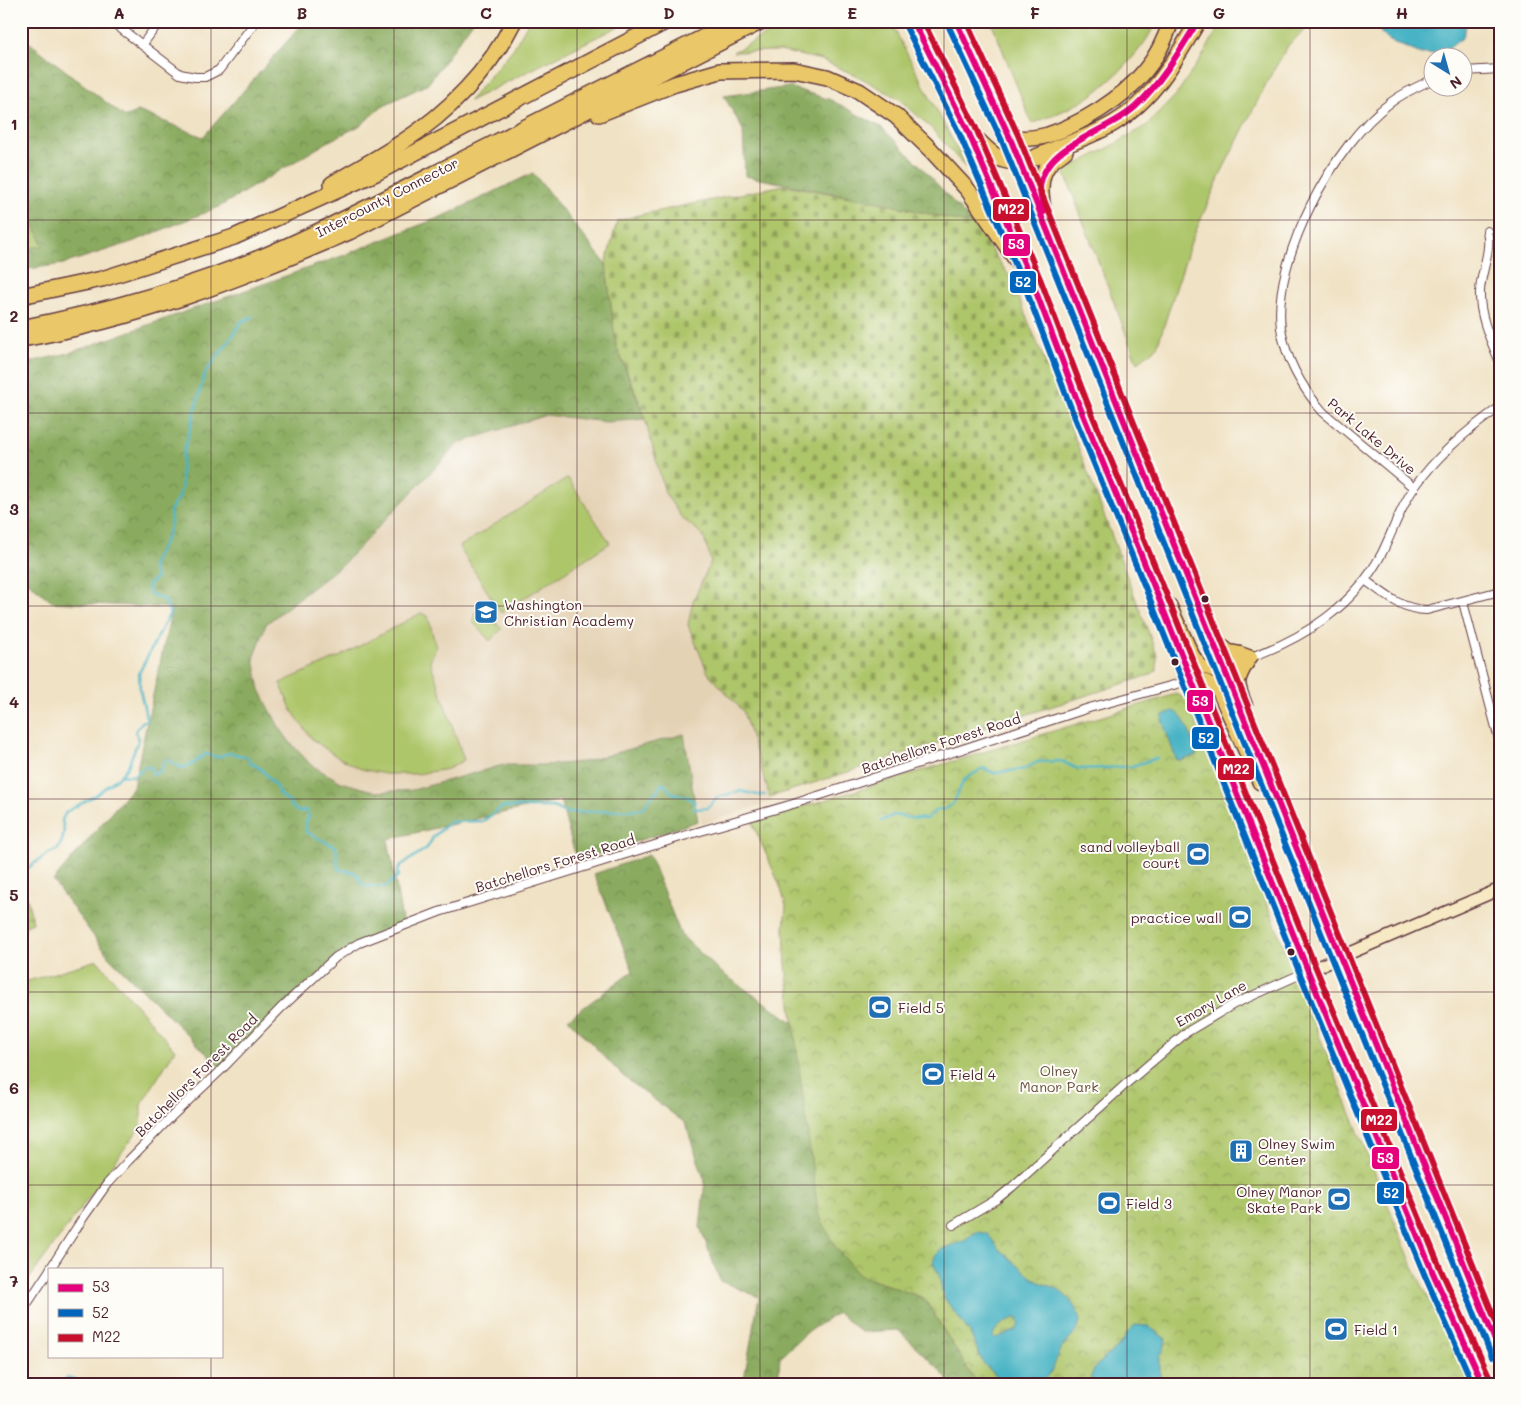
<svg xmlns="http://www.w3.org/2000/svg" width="1521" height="1405" viewBox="0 0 1521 1405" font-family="Mali,sans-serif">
  <defs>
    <pattern id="forest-crowns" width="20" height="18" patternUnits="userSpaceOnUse" patternTransform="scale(1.25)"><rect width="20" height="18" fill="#8aab5f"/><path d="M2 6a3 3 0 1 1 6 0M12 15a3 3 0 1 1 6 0" fill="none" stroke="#738b4f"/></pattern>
    <pattern id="wetland-marsh" width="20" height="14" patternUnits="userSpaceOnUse" patternTransform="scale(1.25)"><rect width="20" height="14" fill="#aec66b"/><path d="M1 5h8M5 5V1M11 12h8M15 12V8" fill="none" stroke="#90a058"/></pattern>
    <pattern id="cemetery-stones" width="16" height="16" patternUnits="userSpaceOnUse" patternTransform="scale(1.25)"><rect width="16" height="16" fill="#aec66b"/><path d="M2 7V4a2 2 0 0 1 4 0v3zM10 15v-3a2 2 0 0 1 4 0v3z" fill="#90a058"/></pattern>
    <pattern id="park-crowns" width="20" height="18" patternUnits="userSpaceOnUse" patternTransform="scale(1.25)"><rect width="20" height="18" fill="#aec66b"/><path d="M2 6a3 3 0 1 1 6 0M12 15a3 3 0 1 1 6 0" fill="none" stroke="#90a058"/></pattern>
  </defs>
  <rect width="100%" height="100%" fill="#fdfcf7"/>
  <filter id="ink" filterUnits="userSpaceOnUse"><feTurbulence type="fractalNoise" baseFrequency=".02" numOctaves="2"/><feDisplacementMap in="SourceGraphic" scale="10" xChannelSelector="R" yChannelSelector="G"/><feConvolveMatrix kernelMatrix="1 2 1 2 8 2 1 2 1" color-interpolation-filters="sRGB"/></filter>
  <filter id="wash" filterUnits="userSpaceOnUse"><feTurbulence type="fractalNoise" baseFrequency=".0096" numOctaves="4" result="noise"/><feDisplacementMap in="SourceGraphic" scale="20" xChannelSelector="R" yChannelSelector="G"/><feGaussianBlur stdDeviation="1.12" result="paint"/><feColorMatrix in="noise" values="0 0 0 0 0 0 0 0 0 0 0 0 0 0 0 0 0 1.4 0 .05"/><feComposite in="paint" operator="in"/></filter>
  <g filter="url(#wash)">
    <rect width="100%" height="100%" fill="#f0e2c4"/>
    <polygon fill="#e4d2b4" points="546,415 607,422 645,419 665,493 681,517 704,535 711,561 693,601 708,673 743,711 772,802 702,824 683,734 583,762 547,765 503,765 413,790 376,792 341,782 311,765 289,741 278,725 260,690 254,659 266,624 344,563 459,443"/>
    <g fill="#aec66b" stroke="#7c724b">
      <polygon points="529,21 629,21 469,101 513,49"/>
      <polygon points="791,21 890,21 968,170 931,128 899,99 861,78 822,60 780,51 733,52"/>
      <path d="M991,21H1155C1150,46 1103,90 1081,102C1065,111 1048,117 1032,124Z"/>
      <polygon points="1222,21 1315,21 1289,44 1268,80 1222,171 1191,242 1157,347 1137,363 1064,171 1112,146 1147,125 1176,95 1205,52"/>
      <polygon points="568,478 610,543 501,613 459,547"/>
      <polygon points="421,613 428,616 436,648 430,661 464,760 448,769 417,774 385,774 361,769 336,756 312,739 292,711 280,683 339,657"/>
      <polygon points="97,960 175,1050 141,1105 141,1126 21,1290 21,983"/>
    </g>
    <g fill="url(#forest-crowns)" stroke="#6a6545">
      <polygon points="305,21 473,21 428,84 382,106 361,125 331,140 219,207 132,242 63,264 21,270 21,36 125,117 138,111 203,137"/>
      <polygon points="789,87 831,100 881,127 917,162 974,225 883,203 745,176 743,130 724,96"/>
      <polygon points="533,173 606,264 616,345 645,419 607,422 546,415 459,443 344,563 266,624 254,659 260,690 278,725 289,741 311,765 341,782 376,792 413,790 503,765 547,765 583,762 684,734 698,821 577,861 560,800 388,839 403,926 336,957 222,1069 109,957 53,881 133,787 172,608 52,602 21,576 21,364 69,353 342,256 448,214"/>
      <polygon points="649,855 681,935 722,973 820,1041 859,1275 924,1298 974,1379 981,1384 951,1384 936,1366 898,1330 861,1332 838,1313 810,1330 780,1357 778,1384 743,1384 759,1297 720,1281 700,1227 705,1181 685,1123 623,1076 568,1019 633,971 594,874"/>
    </g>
    <polygon fill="url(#wetland-marsh)" stroke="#7c724b" points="27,897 33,923 21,928 21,898"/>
    <polygon fill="url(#cemetery-stones)" stroke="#7c724b" points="784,185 883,203 974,225 1010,277 1055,386 1157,655 1157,670 1150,675 770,797 743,711 708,673 688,625 693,601 711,561 703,535 681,517 665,493 642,408 616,345 606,264 617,221 639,215"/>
    <g fill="url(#park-crowns)" stroke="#7c724b">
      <polygon points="21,193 43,246 21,249"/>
      <polygon points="475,612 486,613 502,629 490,641 473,622"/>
      <polygon points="1176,694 1187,699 1301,991 1414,1269 1467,1375 1465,1384 981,1384 974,1379 924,1298 859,1275 834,1245 818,1212 786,966 784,928 786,906 780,886 752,822"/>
    </g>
    <g fill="#47b3c4" stroke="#486978" fill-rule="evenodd">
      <polygon points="1370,21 1467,21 1463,37 1443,53 1421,54 1388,40"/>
      <path d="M1173,711C1187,716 1192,742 1197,755L1180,761L1176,759L1162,720L1163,715Z"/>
      <path d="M976,1232L987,1233L1000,1250L1030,1276L1037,1281L1059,1290L1070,1300L1077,1311L1080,1321L1078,1329L1062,1347L1051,1372L1042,1384H1005L983,1363L970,1333L945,1299L942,1291L939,1275L933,1263C935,1247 949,1247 962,1242C967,1240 971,1235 976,1232ZM1018,1318L1020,1324L1015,1331L996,1338L993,1337C993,1328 1009,1318 1018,1318Z"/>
      <path d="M1135,1325L1148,1326L1166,1339L1164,1349L1160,1357V1384H1090C1091,1363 1108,1358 1120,1344C1125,1338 1128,1330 1135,1325Z"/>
    </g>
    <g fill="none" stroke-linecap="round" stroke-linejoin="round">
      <g stroke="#47b3c4" stroke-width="2.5">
        <path d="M121,775L133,776L146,766L151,768L154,775L161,770L164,762L169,760L181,768L193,764L205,754L217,757L230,753L248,757L250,763C265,768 267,778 278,789V793L290,803L291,806L298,812L306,810L309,817L306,822V832L336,847L338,869L356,873L364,886L386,887L399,875L397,873L400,866L427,848L434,836L450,822L483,821L502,807H553L566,813L642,809L663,783L672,793L688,797L695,803V809L707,808L718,797L740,791L758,795H765"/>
        <polyline points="881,821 894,815 910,818 926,819 936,810 945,809 953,804 964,780 983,768 994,773 1025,769 1037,762 1061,761 1078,769 1104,768 1132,766 1157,758"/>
        <polyline points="21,873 49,853 58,849 62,841 64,831 62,820 66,812 96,795 121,775 128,766 138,741 136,730 142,722 147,720 140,690 139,673 170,613 165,600 150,594 147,586 156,578 152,566 167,536 171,523 170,511 179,497 182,485 181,471 183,455 205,373 232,337 241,322 252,317"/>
        <polyline points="32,1384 40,1384"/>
        <polyline points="61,1384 67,1378 75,1379 81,1384"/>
      </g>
    </g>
  </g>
  <g filter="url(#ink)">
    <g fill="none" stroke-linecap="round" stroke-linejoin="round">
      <g stroke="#633c42" stroke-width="10">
        <g id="street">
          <polyline points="111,21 180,74 195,77 205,77 219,70 256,21"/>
          <polyline points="142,45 160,21"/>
          <polyline points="1464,71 1500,69"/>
          <path d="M1487,231C1492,250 1481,271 1480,291C1479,316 1490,339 1500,362"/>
          <path d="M1414,488L1323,412C1302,388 1286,361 1281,328C1272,258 1334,144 1390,103C1403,93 1418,86 1434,79"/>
          <path d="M1365,580C1384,594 1402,610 1427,610L1500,591"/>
          <polyline points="1463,602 1500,743"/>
          <path d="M1251,657C1305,638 1355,605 1382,553C1393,531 1400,508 1414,488C1437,455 1467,430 1500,407"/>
          <polyline points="953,1225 997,1199 1012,1187 1127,1083 1187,1032 1234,1004 1308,971"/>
          <polyline points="50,1269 83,1218 107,1184 128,1161 174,1114 222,1069 281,1008 336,957 359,943 439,912 687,835 793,804 1089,708 1192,680"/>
          <polyline points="21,1313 49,1271"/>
        </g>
      </g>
      <g stroke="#633c42" stroke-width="14">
        <polyline id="secondary" points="1308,971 1500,889"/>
      </g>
      <g stroke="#633c42" stroke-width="15">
        <g id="primary">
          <polyline points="913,21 967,129 1033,284 1079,405 1153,584 1308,971 1433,1273 1483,1384"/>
          <polyline points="956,21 1010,138 1483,1315 1500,1354"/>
          <polyline points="1170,605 1193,655 1201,666 1215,671 1251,657"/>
          <polyline points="1211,635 1229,651 1240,653 1251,657"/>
          <path d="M1192,680C1202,678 1210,681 1217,689L1259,783"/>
          <path d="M1246,705C1235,679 1238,680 1251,657"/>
        </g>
      </g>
      <g stroke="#633c42" stroke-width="18">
        <g id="highway">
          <polyline points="599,114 675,84 720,71 794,70 827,77 859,91 896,116 931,150 968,190 1033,284"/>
          <path d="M967,129C977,139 988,153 1001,159C1020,167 1038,156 1055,149C1075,141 1096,134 1114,123C1153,100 1176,59 1198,21"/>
          <path d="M1010,138C1023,139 1035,139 1048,135C1081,124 1122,99 1144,72C1157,57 1165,40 1171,21"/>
          <path d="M332,184C355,170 379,158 401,143C448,113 489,71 514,21"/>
          <path d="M1047,230C1044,209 1034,182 1049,164C1053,159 1060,155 1065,151"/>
          <polyline points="21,296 102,279 234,237 376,173 667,21"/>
          <path d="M21,328C112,310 203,284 287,246C356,215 423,179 491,145C572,103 654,62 736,21"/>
          <path d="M21,339C135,320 244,278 349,232L762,21"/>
        </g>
      </g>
      <use href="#street" stroke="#fff" stroke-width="8"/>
      <use href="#secondary" stroke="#f7e9c3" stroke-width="11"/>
      <use href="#primary" stroke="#eac769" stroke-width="12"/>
      <use href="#highway" stroke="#eac769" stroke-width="15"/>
      <g stroke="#fdfcf7" stroke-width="10">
        <g id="bus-1">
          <polyline points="913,21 967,129 1033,284 1079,405 1153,584 1308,971 1433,1273 1483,1384"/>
          <polyline points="956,21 1010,138 1500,1353"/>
          <path d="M1044,212C1043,205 1040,197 1040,189C1042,145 1107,133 1135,107C1161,83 1179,52 1198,21"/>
        </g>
      </g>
      <g stroke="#fdfcf7" stroke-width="10">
        <g id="bus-2">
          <polyline points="905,25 959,133 1025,287 1071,408 1145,587 1300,974 1425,1276 1473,1384"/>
          <polyline points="948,25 1002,141 1492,1357"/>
        </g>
      </g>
      <g stroke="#fdfcf7" stroke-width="10">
        <g id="bus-3">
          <polyline points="923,21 975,126 1041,281 1087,402 1161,581 1316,968 1441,1270 1491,1380"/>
          <polyline points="966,21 1018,135 1500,1332"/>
        </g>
      </g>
      <use href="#bus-1" stroke="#e5007d" stroke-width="6"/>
      <use href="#bus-2" stroke="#0065bd" stroke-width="6"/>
      <use href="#bus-3" stroke="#c8102e" stroke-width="6"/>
    </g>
  </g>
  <path fill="none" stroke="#4a1f2b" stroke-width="1" stroke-opacity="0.55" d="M211,21V1269M394,21V1384M577,21V1384M760,21V1384M944,21V1384M1127,21V1384M1310,21V1384M21,220H1500M21,413H1500M21,606H1500M21,799H1500M21,992H1500M21,1185H1500M211,1356V1384"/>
  <defs>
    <g id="school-square" transform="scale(1.25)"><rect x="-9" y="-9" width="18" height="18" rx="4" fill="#1f6fb2" stroke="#fdfcf7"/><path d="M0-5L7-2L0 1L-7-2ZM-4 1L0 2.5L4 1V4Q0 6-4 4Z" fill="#fff"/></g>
    <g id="stadium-square" transform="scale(1.25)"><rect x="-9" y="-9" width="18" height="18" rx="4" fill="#1f6fb2" stroke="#fdfcf7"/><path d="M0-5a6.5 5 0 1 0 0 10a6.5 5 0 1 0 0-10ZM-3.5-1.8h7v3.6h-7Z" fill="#fff"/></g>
    <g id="building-square" transform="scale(1.25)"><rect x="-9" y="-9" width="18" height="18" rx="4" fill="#1f6fb2" stroke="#fdfcf7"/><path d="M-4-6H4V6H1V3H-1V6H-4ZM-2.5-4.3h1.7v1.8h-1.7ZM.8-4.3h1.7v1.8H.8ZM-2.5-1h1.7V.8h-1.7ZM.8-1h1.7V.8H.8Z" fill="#fff"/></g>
  </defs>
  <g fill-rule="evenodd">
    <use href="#school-square" x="486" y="612"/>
    <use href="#stadium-square" x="1198" y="854"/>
    <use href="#stadium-square" x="1240" y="917"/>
    <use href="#stadium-square" x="880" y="1007"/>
    <use href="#stadium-square" x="933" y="1074"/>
    <use href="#building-square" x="1241" y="1151"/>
    <use href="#stadium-square" x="1339" y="1199"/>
    <use href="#stadium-square" x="1109" y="1203"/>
    <use href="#stadium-square" x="1336" y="1329"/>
  </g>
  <g fill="#4a1f2b" stroke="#fdfcf7" stroke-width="2">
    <circle cx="1205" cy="599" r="4.5"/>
    <circle cx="1175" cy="662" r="4.5"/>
    <circle cx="1291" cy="952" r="4.5"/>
  </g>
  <g text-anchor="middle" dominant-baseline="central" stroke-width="4" stroke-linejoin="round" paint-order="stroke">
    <g font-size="14" fill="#4a1f2b" stroke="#fdfcf7">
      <text transform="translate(387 197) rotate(-27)">Intercounty Connector</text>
      <text transform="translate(1372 436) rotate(40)">Park Lake Drive</text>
      <text transform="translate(941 743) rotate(-18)">Batchellors Forest Road</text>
      <text transform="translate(555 863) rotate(-17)">Batchellors Forest Road</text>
      <text transform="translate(1211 1003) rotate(-30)">Emory Lane</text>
      <text transform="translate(196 1075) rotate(-45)">Batchellors Forest Road</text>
    </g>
    <g font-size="14" fill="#4a1f2b" stroke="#fdfcf7" text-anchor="start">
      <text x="504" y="604">Washington<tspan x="504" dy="16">Christian Academy</tspan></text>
      <text x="1180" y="846" text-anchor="end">sand volleyball<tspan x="1180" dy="16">court</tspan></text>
      <text x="1222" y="917" text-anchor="end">practice wall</text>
      <text x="898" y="1007">Field 5</text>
      <text x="950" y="1074">Field 4</text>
      <text x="1258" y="1143">Olney Swim<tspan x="1258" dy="16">Center</tspan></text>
      <text x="1322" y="1191" text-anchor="end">Olney Manor<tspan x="1322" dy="16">Skate Park</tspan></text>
      <text x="1126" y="1203">Field 3</text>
      <text x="1354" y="1329">Field 1</text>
    </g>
    <g font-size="14" fill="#68513e" stroke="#fdfcf7">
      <text x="1059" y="1070">Olney<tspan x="1059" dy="16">Manor Park</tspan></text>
    </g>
  </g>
  <g stroke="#fdfcf7" stroke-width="2">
    <rect x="992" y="198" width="38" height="24" rx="5" fill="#c8102e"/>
    <rect x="1002" y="233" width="29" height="24" rx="5" fill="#e5007d"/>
    <rect x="1009" y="270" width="28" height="24" rx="5" fill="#0065bd"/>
    <rect x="1186" y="689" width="28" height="24" rx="5" fill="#e5007d"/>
    <rect x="1191" y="726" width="29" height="24" rx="5" fill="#0065bd"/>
    <rect x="1217" y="757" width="38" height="24" rx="5" fill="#c8102e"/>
    <rect x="1360" y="1108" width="38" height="24" rx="5" fill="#c8102e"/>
    <rect x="1371" y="1146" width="29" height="24" rx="5" fill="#e5007d"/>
    <rect x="1376" y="1181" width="29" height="24" rx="5" fill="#0065bd"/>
  </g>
  <g font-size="14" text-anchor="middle" font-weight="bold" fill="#fff">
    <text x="1011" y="214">M22</text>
    <text x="1016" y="249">53</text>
    <text x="1023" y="287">52</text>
    <text x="1200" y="706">53</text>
    <text x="1206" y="743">52</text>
    <text x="1236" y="774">M22</text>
    <text x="1379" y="1125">M22</text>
    <text x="1385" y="1163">53</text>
    <text x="1391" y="1198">52</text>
  </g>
  <rect width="1521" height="1405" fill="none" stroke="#fdfcf7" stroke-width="55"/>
  <rect x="48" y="1268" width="175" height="90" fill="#fdfcf7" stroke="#b5a4a5"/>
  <rect x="58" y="1284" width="25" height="8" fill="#e5007d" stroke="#b5a4a5"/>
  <text x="92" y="1292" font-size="15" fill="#4a1f2b">53</text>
  <rect x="58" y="1309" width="25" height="8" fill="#0065bd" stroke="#b5a4a5"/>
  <text x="92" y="1318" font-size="15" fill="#4a1f2b">52</text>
  <rect x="58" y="1334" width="25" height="8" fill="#c8102e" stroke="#b5a4a5"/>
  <text x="92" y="1342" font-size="15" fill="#4a1f2b">M22</text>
  <g transform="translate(1448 72) rotate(143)"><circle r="24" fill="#fdfcf7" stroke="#b5a4a5"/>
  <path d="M0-4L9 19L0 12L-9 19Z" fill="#1f6fb2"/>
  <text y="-8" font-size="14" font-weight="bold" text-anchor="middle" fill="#4a1f2b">N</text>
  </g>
  <rect x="28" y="28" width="1466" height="1350" fill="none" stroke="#4a1f2b" stroke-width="2"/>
  <g font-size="16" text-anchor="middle" font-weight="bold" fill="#4a1f2b">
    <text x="119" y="19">A</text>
    <text x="302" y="19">B</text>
    <text x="486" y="19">C</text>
    <text x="669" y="19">D</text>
    <text x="852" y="19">E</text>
    <text x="1035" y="19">F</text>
    <text x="1219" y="19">G</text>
    <text x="1402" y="19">H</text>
    <text x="14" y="130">1</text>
    <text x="14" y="322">2</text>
    <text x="14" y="515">3</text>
    <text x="14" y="708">4</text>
    <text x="14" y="901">5</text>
    <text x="14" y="1094">6</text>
    <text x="14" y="1287">7</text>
  </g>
</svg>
